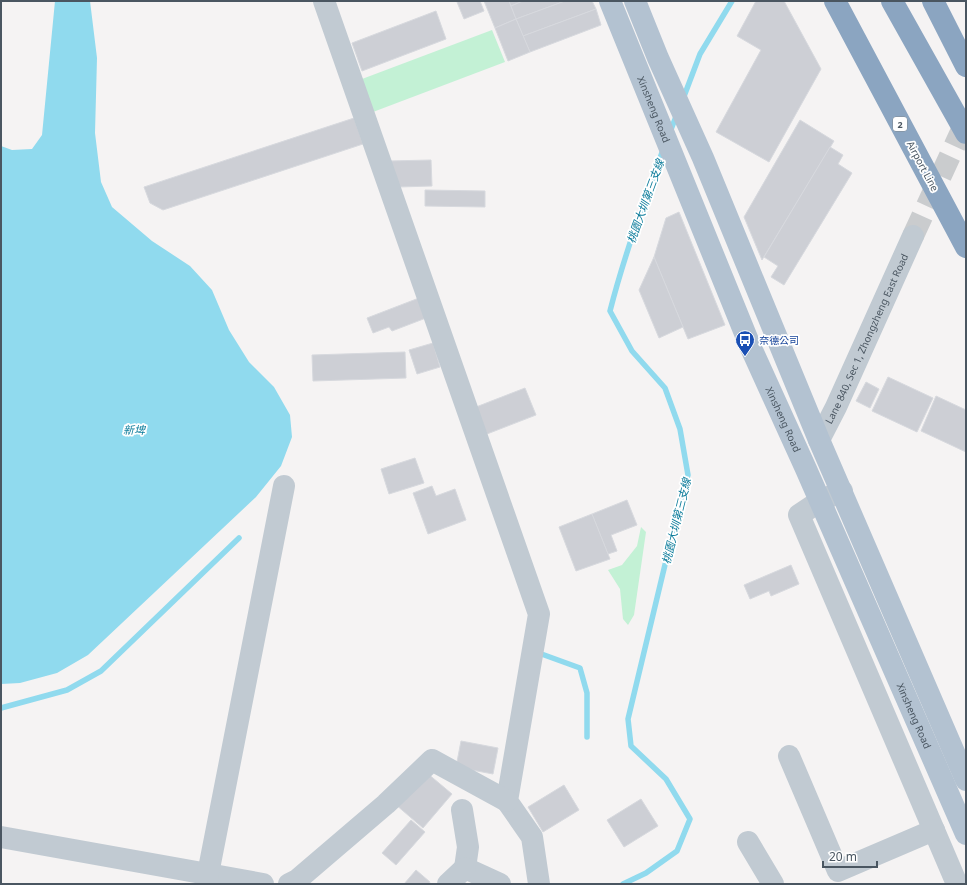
<svg xmlns="http://www.w3.org/2000/svg" width="967" height="885" viewBox="0 0 967 885" font-family="'Noto Sans','Noto Sans TC',sans-serif">
  <rect width="100%" height="100%" fill="#f5f3f3"/>
  <g fill="#c3f1d5">
    <polygon points="492,30 505,62 373,112 362,79"/>
    <polygon points="641,527 646,532 634,615 628,625 623,619 620,589 608,570 622,565 637,546"/>
  </g>
  <polygon fill="#90daee" points="55,1 90,1 97,58 95,133 101,182 112,207 152,241 190,266 212,290 229,330 249,362 274,387 290,415 292,437 281,466 256,497 88,655 57,673 20,683 1,684 1,146 12,150 32,149 42,135"/>
  <g fill="none" stroke-linecap="round" stroke-linejoin="round">
    <g stroke="#90daee" stroke-width="5.5">
      <polyline points="683,99 700,54 732,1"/>
      <polyline points="670,132 677,114"/>
      <polyline points="536,652 580,668 587,693 587,737"/>
      <polyline points="1,708 67,690 101,671 239,538"/>
      <path d="M623,884L646,873L677,851L690,819L666,779L631,746L628,719L681,498L688,475L680,429L665,388L632,351L610,311C624,256 643,203 663,150"/>
    </g>
  </g>
  <g fill="#cdcfd5" stroke="#d7d9de">
    <polygon points="460,1 480,1 484,11 464,19 457,2"/>
    <polygon points="484,1 509,1 516,19 495,28"/>
    <polygon points="509,1 523,1 511,6"/>
    <polygon points="523,1 565,1 516,19 511,6"/>
    <polygon points="565,1 592,1 596,9 523,36 516,19"/>
    <polygon points="756,1 784,1 821,69 769,162 716,132 761,50 737,36"/>
    <polygon points="596,9 601,25 530,52 523,36"/>
    <polygon points="436,11 446,39 362,71 352,43"/>
    <polygon points="516,19 530,52 508,61 495,28"/>
    <polygon points="354,118 363,144 163,210 150,203 144,187"/>
    <polygon points="800,120 834,141 762,260 744,217"/>
    <polygon points="830,147 843,155 838,164 852,173 784,285 771,277 778,266 764,257"/>
    <polygon points="431,160 432,186 398,187 389,161"/>
    <polygon points="425,190 485,191 485,207 425,206"/>
    <polygon points="679,212 725,325 688,339 654,257 666,218"/>
    <polygon points="654,257 683,327 659,338 639,290"/>
    <polygon points="419,298 426,318 392,331 389,327 373,333 367,318"/>
    <polygon points="433,343 440,367 417,374 409,350"/>
    <polygon points="405,352 406,378 313,381 312,355"/>
    <polygon points="888,377 933,398 917,432 872,411"/>
    <polygon points="866,382 879,389 870,408 856,401"/>
    <polygon points="525,388 536,415 487,434 476,407"/>
    <polygon points="936,396 966,410 966,452 921,431"/>
    <polygon points="415,458 424,483 389,494 381,469"/>
    <polygon points="432,486 436,496 455,489 466,520 428,534 413,493"/>
    <polygon points="627,500 637,525 611,535 617,551 608,554 592,514"/>
    <polygon points="592,514 610,559 576,571 559,527"/>
    <polygon points="791,565 799,584 771,596 769,591 750,599 744,585"/>
    <polygon points="461,741 498,748 493,774 456,767"/>
    <polygon points="427,773 452,794 423,828 395,804"/>
    <polygon points="564,785 579,810 543,832 528,807"/>
    <polygon points="641,799 658,826 624,847 607,820"/>
    <polygon points="411,820 425,832 396,865 382,853"/>
    <polygon points="416,870 430,882 429,884 404,884"/>
  </g>
  <g fill="none" stroke-linecap="round" stroke-linejoin="round">
    <polyline stroke="#caccce" stroke-width="22" stroke-dasharray="22 11" stroke-linecap="butt" points="913,236 966,121"/>
    <g stroke="#c1cad2" stroke-width="22">
      <polyline points="324,1 539,614 507,801 532,837 539,884"/>
      <path id="s1" d="M819,440L836,407L913,236"/>
      <polyline points="842,491 820,501 799,515 957,884"/>
      <polyline points="789,756 838,871 934,830"/>
      <polyline points="462,810 468,847 465,868 500,884"/>
      <polyline points="1,837 263,884"/>
      <polyline points="748,842 773,884"/>
      <polyline points="206,884 284,486"/>
      <polyline points="289,884 297,880 386,804 432,760 507,801"/>
      <polyline points="448,884 465,868"/>
    </g>
    <g stroke="#b3c2d1" stroke-width="22">
      <path id="s2" d="M610,1L751,348L806,469L966,834"/>
      <polyline points="635,1 658,58 703,158 819,440 966,780"/>
    </g>
    <g stroke="#8ba5c1" stroke-width="22">
      <polyline points="835,1 966,247"/>
      <polyline points="892,1 966,133"/>
      <polyline points="933,1 966,66"/>
    </g>
  </g>
  <defs>
    <g id="bus-pin" transform="scale(1)"><path d="M0 17L-7.5 6A9.5 9.5 0 1 1 7.5 6Z" fill="#1a4fb4" stroke="#fff"/><path d="M-5-6H5V4H4V6H2V4H-2V6H-4V4H-5ZM-3.5-4V0h7V-4ZM-3.5 1.2v1.5H-2V1.2ZM2 1.2v1.5H3.5V1.2Z" fill="#fff"/></g>
  </defs>
  <g fill-rule="evenodd">
    <use href="#bus-pin" x="745" y="340"/>
  </g>
  <g text-anchor="middle" dominant-baseline="central" stroke-width="3.5" stroke-linejoin="round" paint-order="stroke">
    <rect fill="#fff" stroke="#808990" stroke-width="1" x="893" y="117" width="14" height="14" rx="3"/>
    <g font-size="9" font-weight="bold" fill="#4a5661">
      <text x="900" y="124">2</text>
    </g>
    <g font-size="10" fill="#4a5661" stroke="#fff">
      <text stroke="none"><textPath href="#s2" startOffset="117">Xinsheng Road</textPath></text>
      <text transform="translate(923 166) rotate(62)">Airport Line</text>
      <text stroke="none"><textPath href="#s1" startOffset="112">Lane 840, Sec 1, Zhongzheng East Road</textPath></text>
      <text stroke="none"><textPath href="#s2" startOffset="453">Xinsheng Road</textPath></text>
      <text stroke="none"><textPath href="#s2" startOffset="777">Xinsheng Road</textPath></text>
    </g>
    <g font-size="10" fill="#164399" stroke="#fff" text-anchor="start">
      <text x="759" y="340">奈德公司</text>
    </g>
    <g font-size="11" font-style="italic" fill="#0c7c9b" stroke="#fff">
      <text transform="translate(645 201) rotate(-70)">桃園大圳第三支線</text>
      <text x="134" y="429">新埤</text>
      <text transform="translate(676 521) rotate(-76)">桃園大圳第三支線</text>
    </g>
  </g>
  <rect width="967" height="885" fill="none" stroke="#4a5661" stroke-width="4"/>
  <path d="M823 861v6h54v-6" fill="none" stroke="#4a5661" stroke-width="2"/>
  <text x="829" y="861" font-size="12" fill="#4a5661" stroke="#ffffff" stroke-width="3" paint-order="stroke">20 m</text>
</svg>
